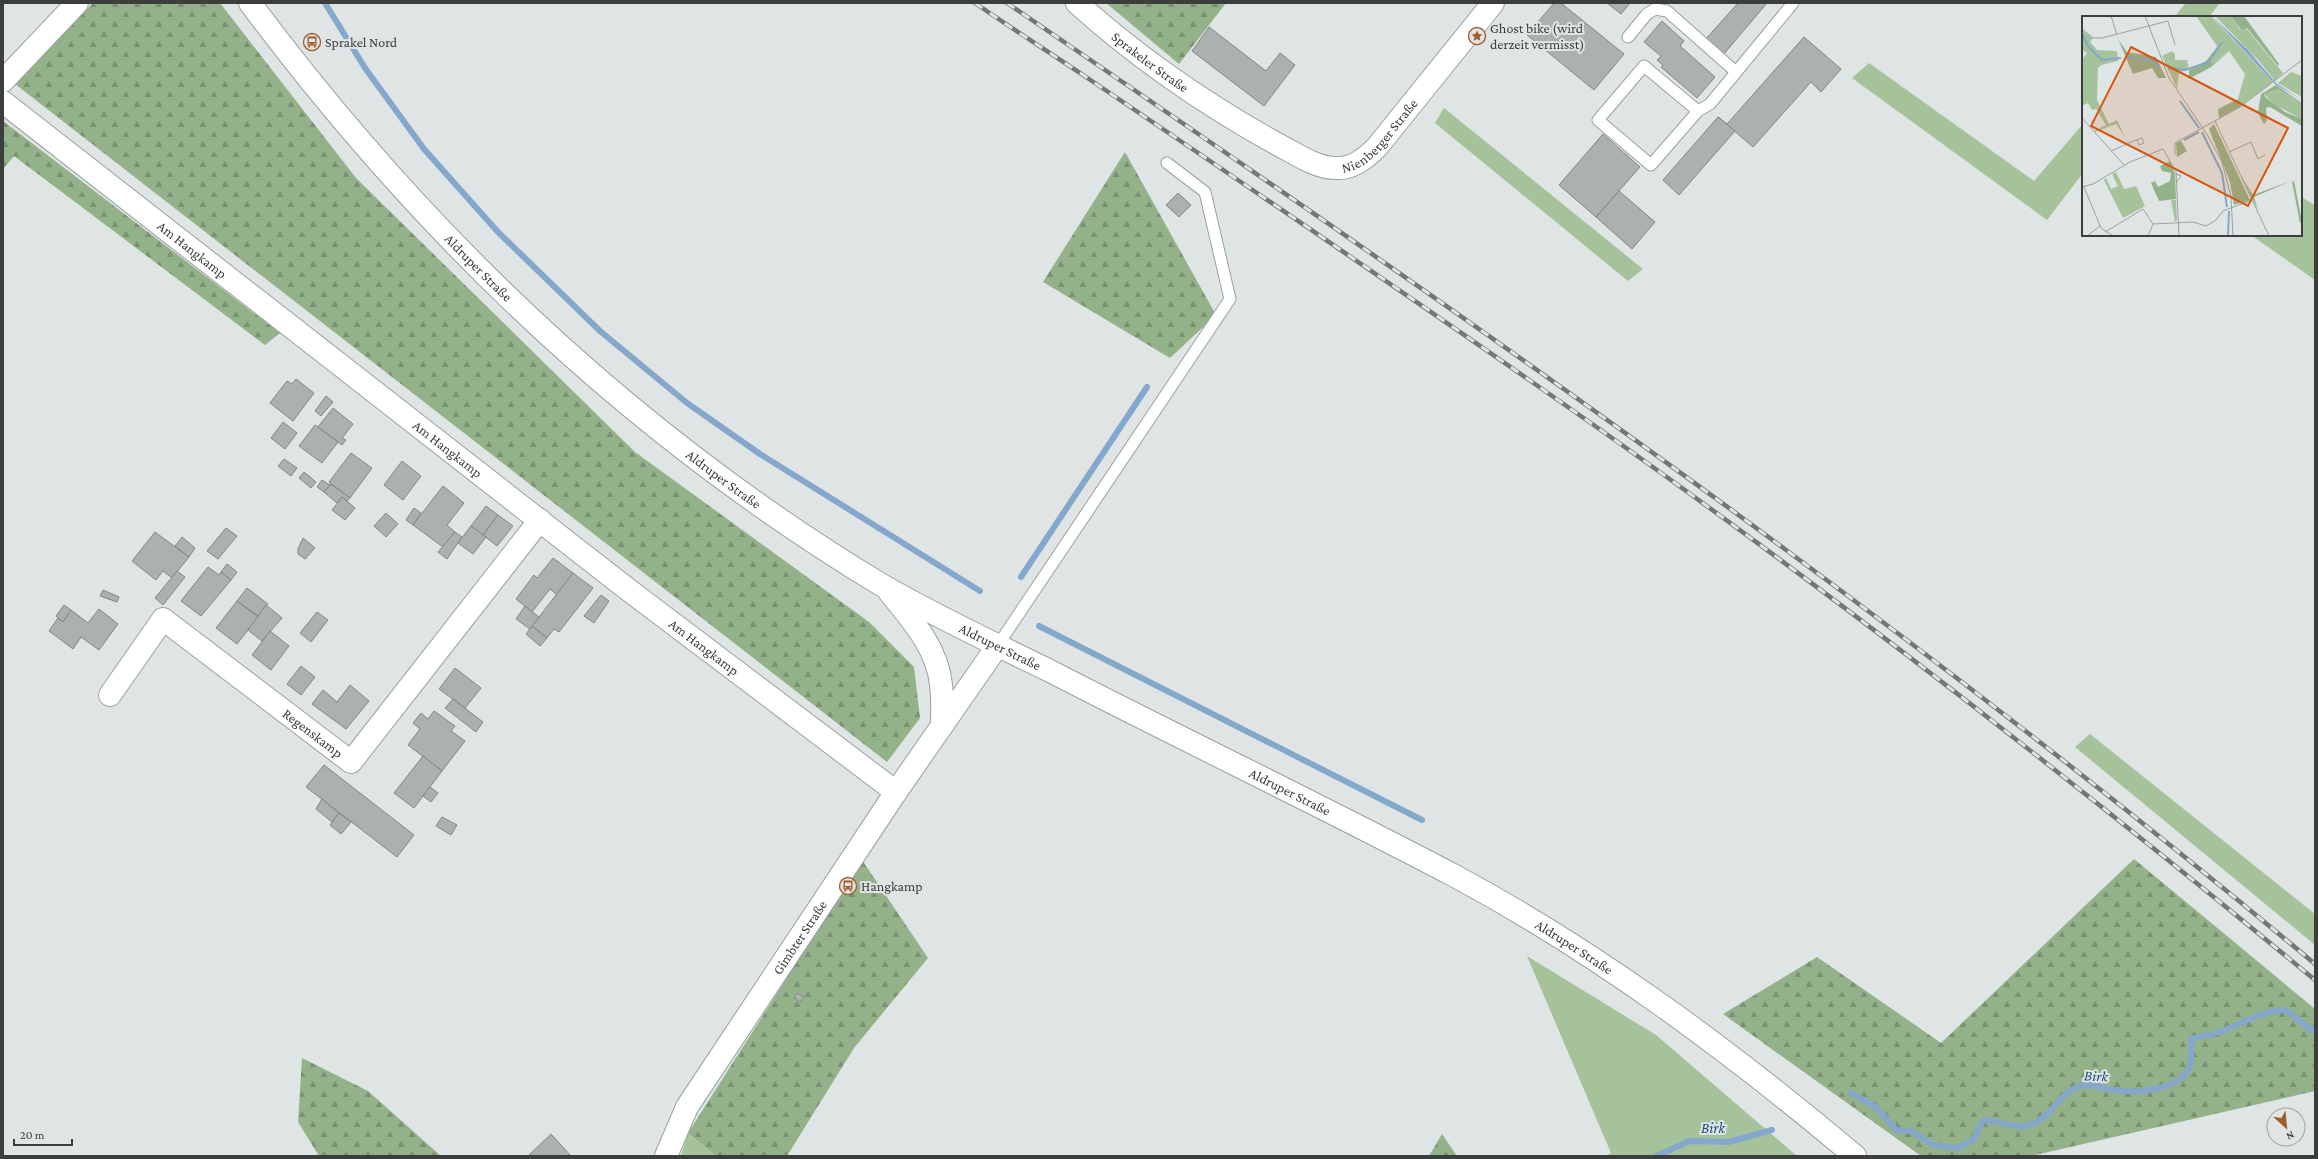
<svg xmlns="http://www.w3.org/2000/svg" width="2318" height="1159" viewBox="0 0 2318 1159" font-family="'Crimson Pro',serif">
  <defs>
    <pattern id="forest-firs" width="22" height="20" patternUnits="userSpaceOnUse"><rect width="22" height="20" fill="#94b28a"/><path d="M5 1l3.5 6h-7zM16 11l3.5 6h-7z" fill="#7a9272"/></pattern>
  </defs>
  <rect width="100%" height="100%" fill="#dee5e4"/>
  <g fill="#a5c29b">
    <polygon points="2186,3 2220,3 2209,17 2174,17"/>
    <polygon points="1869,63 2034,181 2083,124 2083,173 2047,220 1852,78"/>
    <polygon points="1444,108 1643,269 1628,281 1435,123"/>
    <polygon points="2301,197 2315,205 2315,280 2251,235 2301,235"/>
    <polygon points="2090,734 2315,914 2315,945 2075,747"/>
    <polygon points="1527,956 1656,1035 1797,1156 1606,1156 1611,1153"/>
    <polygon points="688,1133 716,1156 681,1156"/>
  </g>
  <g fill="url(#forest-firs)">
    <polygon points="93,3 220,3 356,178 635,452 869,622 914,667 920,718 887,762 15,84"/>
    <polygon points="1106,3 1226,3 1179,64"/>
    <polygon points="3,121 280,333 265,345 14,156 3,169"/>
    <polygon points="1125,152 1216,315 1170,358 1043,282"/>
    <polygon points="2134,859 2315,1009 2315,1091 2031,1156 1921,1156 1723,1014 1817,957 1941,1043"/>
    <polygon points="862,860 928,958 854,1048 787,1156 716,1156 688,1133"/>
    <polygon points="302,1058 368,1091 441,1156 319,1156 298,1122"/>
    <polygon points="1442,1134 1457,1156 1429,1156"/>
  </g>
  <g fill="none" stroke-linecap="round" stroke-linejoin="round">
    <g stroke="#84a7cb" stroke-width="6">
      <polyline points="325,3 365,68 424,149 498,232 600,331 687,403 760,454 980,591"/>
      <polyline points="1021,577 1147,387"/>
      <polyline points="1039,626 1422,820"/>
      <path d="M1851,1093L1876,1107L1896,1130L1912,1131L1933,1145L1958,1148L1974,1139L1983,1120C1998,1120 2010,1128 2025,1126C2050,1122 2058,1092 2081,1086C2091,1083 2104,1089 2114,1090C2136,1093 2180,1091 2190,1066C2193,1056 2190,1048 2191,1039C2201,1036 2212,1035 2222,1031C2243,1023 2263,1010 2286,1010L2311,1030L2315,1028"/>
      <polyline points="1657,1156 1689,1141 1728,1142 1772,1130"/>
    </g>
  </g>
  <g fill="#acb1af" stroke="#828784">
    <polygon points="1554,3 1561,3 1624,54 1594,90 1527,35"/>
    <polygon points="1607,3 1630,3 1621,14"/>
    <polygon points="1738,3 1767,3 1723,55 1705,40"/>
    <polygon points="1662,21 1684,41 1680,46 1715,77 1697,98 1661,67 1663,65 1657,60 1661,56 1644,42"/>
    <polygon points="1209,27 1266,71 1280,53 1295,65 1264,106 1192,51"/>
    <polygon points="1804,37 1841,69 1821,92 1811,82 1753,147 1718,117 1727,124"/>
    <polygon points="1718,117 1735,131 1679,195 1663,180"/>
    <polygon points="1603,134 1640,167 1596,217 1559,185"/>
    <polygon points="1619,191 1655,222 1632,249 1596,217"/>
    <polygon points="1178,193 1191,205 1179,217 1166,205"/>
    <polygon points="296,379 314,393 293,421 270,403 287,381 292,384"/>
    <polygon points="326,396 333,402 321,416 315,411"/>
    <polygon points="333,408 353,424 342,438 346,440 342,445 318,427"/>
    <polygon points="283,422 297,433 285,449 271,438"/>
    <polygon points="315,425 338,442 322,463 299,446"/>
    <polygon points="351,453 372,468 350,498 329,482"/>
    <polygon points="284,459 297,468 291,476 278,466"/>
    <polygon points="402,461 421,476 403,500 384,485"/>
    <polygon points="304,472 316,482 311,488 299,478"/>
    <polygon points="322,480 330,485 324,492 317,487"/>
    <polygon points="331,484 350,498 347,501 342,497 337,503 324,492"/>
    <polygon points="443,486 464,503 447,525 455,532 443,547 413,525"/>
    <polygon points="342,497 355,508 345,520 332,510"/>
    <polygon points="486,506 498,515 483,535 471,526"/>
    <polygon points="414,508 421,513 413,525 406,520"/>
    <polygon points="386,513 398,524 386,537 374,526"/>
    <polygon points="498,515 513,526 497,546 483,535"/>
    <polygon points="471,526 486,537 473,554 458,543"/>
    <polygon points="226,528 237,536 218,559 207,551"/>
    <polygon points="155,532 189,557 172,578 163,571 156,580 132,561"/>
    <polygon points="455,532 462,537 447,559 438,552"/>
    <polygon points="182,537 195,548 189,557 175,546"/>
    <polygon points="303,538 315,548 305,559 298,554 298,549"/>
    <polygon points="553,558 573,573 557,595 550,589 532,612 516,599 534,575 537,578"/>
    <polygon points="227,564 237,572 231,580 221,572"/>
    <polygon points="208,567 219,575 221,572 231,580 201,616 181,601"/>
    <polygon points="177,571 185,577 163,605 155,598"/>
    <polygon points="573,573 593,588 559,632 554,629 547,638 532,626"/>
    <polygon points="247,588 268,604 258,616 237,601"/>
    <polygon points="103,590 119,597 117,602 100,596"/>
    <polygon points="601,595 609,601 594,623 584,616"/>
    <polygon points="237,601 258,617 237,644 216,628"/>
    <polygon points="64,605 71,610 63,622 56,616"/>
    <polygon points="266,605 282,618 262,641 248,630"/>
    <polygon points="525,606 539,617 530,629 516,619"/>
    <polygon points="99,609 118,624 99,650 81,637 73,649 49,631 58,618 63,622 71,610 88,623"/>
    <polygon points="317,612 328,620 311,642 300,633"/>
    <polygon points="532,626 547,638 540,646 526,634"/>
    <polygon points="270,631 289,646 271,670 252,655"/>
    <polygon points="301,666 315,677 301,695 287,684"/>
    <polygon points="455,668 481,688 465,708 439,689"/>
    <polygon points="350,685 369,701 346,729 312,704 323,690 337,702"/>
    <polygon points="453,699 483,722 476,732 445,708"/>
    <polygon points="434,711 455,726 451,731 465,741 442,771 408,745 420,729 413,723 421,713 428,719"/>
    <polygon points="423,756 442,771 414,808 394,793"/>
    <polygon points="324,765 414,835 397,857 306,787"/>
    <polygon points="430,787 438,793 431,802 423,796"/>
    <polygon points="322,799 339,813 332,822 316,809"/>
    <polygon points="339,813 351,822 341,834 330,825"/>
    <polygon points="442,817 457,825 451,835 436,826"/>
    <polygon points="797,993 804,997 800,1002 794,998"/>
    <polygon points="551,1134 571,1156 528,1156"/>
  </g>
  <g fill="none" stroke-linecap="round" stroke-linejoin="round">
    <g stroke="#9ba1a1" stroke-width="13">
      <g id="lane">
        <polyline points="1628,37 1647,14 1655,9 1667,11 1736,72"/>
        <polyline points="1698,111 1644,66 1598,120 1651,165 1698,111 1710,104 1793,3"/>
        <polyline points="998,645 1230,299 1205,192 1167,163"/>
      </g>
    </g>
    <g stroke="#9ba1a1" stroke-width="24">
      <g id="street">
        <polyline points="3,81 77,3"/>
        <path id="s1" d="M3,102L626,588L896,792"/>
        <path id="s2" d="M110,695L163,619L351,762L540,520"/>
      </g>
    </g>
    <g stroke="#9ba1a1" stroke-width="24">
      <g id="secondary">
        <path id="s3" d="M250,3C423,235 632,434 880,584C935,616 993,643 1050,671C1184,740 1320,805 1453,875C1597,952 1730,1051 1855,1156"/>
        <path id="s4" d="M1077,3C1138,58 1205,104 1277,144C1295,153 1315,168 1336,168C1353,169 1366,158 1377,147L1493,3"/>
        <path d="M890,593C912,620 938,649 941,685C943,698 942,712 942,725"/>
        <path id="s5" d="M666,1156L687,1107L896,792L998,645"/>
      </g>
    </g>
    <use href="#lane" stroke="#fff" stroke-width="11"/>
    <use href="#street" stroke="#fff" stroke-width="22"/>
    <use href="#secondary" stroke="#fff" stroke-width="22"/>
    <g stroke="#737776" stroke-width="4.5">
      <g id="rail">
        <path d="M975,3C1011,28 1049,52 1086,77C1265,198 1445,320 1622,445C1860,614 2090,794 2315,980"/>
        <path d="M1007,3C1454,308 1900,616 2315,964"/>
      </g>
    </g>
    <use href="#rail" stroke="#dee5e4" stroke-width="3" stroke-dasharray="9" stroke-linecap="butt"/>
  </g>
  <defs>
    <g id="sight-ring" transform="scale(0.9)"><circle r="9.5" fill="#dee5e4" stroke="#a15e2d" stroke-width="1.5"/><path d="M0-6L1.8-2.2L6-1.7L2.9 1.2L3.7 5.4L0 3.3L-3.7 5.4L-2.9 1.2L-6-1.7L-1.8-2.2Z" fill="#a15e2d"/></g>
    <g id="bus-ring" transform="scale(0.9)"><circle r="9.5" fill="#dee5e4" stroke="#a15e2d" stroke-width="1.5"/><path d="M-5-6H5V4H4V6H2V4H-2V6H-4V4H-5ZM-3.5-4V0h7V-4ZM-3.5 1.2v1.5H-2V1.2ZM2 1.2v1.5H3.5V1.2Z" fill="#a15e2d"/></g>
  </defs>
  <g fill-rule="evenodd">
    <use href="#sight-ring" x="1477" y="36"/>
    <use href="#bus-ring" x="312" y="42"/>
    <use href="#bus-ring" x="848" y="886"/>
  </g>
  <g text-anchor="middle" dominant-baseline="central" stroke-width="4" stroke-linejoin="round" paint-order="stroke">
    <g font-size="14" fill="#3b3e3d" stroke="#dee5e4" text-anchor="start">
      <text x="1490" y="28">Ghost bike (wird<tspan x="1490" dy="16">derzeit vermisst)</tspan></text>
      <text x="325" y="42">Sprakel Nord</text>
      <text x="861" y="886">Hangkamp</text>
    </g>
    <g font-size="14" fill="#3b3e3d" stroke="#dee5e4">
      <text stroke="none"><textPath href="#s4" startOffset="94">Sprakeler Straße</textPath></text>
      <text stroke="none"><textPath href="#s4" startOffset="366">Nienberger Straße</textPath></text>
      <text stroke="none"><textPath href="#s1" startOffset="240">Am Hangkamp</textPath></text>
      <text stroke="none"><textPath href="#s3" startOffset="350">Aldruper Straße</textPath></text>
      <text stroke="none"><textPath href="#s1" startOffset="564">Am Hangkamp</textPath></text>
      <text stroke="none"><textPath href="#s3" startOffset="674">Aldruper Straße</textPath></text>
      <text stroke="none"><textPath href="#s3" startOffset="998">Aldruper Straße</textPath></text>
      <text stroke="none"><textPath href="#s1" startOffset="888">Am Hangkamp</textPath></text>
      <text stroke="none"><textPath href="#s2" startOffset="281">Regenskamp</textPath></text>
      <text stroke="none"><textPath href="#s3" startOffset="1322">Aldruper Straße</textPath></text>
      <text stroke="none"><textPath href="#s5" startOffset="257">Gimbter Straße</textPath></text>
      <text stroke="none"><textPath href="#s3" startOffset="1646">Aldruper Straße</textPath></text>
    </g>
    <g font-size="15" font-style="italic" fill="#194d7b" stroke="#dee5e4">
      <text transform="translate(2096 1076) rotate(3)">Birk</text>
      <text x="1713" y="1128">Birk</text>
    </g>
  </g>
  <g transform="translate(2082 16)">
    <rect width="220" height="220" fill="#dee5e4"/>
    <path d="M114,0H129L191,66L159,90L156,83L163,58L147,35L131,48L129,45L135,30ZM133,0H149L158,14L164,12L201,57L193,65L178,46ZM0,14L11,22L8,26L15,34L35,35L36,45L19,49L16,52L15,84L27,108L35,104L43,121L34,108L13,116L12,115L24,109L14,93L10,94L6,87L0,90V44L5,37L0,34ZM90,35L93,38V44H105L107,54L97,56L95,73L80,40ZM209,56L220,60V81L196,67ZM196,73L220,87V103L193,89L182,78ZM34,156L42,173L54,170L63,190L41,202L22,164L24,162L29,173L36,170L30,158ZM89,184H94L95,204L93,206Z" fill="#a5c29b"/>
    <path d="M149,0H162L197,48L196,50L165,12L159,14ZM36,23L45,36L74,41L84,62H76L70,52L51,58ZM136,30L129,45L131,48L147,36L129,51L107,63V54L124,45ZM194,69L220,87L196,73L182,78L183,81L203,96L220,103V110L188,91L184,92L185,104L182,108L179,103L176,96L179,78ZM156,83L159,90L137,102L136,93ZM132,108L168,184L152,189L148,166L127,113ZM99,125L105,135L95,141L94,127ZM88,145L93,158L94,183L77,185L69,167L73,165L76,171L88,165L89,157L80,155L78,150ZM158,158L171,179L211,164L172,181L176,194ZM212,165L220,206L218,207L210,166Z" fill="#94b28a"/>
    <path d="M130,0L166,34L194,67L220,84L193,68Z" fill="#84a7cb"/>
    <path fill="none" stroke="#84a7cb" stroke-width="2" d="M0,17L6,30L20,44L39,42M43,41L73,45L78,52M86,52L103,54L127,46L140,26M98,85L117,112M120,116L140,157L145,191M102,124L117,116M146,220L147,195"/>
    <path fill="none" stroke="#9da2a1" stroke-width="1" d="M29,0L35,19M63,0L87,62L126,120L140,146L149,181L151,220M0,13L11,22H20L86,5L93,29M0,102L42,149M133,105L187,220M29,135L54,124L60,122L62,127L57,129L55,124M147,136L169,126L176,143L183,139M93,139V127L158,91L220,44M94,158L99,160L95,166M0,171L11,168L48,146L81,133L94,156L97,220M2,171L19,212L31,220M23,216L61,193L71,208L111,206L124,210L134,204L141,195L170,184M5,220L18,210M66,220L71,208"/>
    <path fill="#d75611" fill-opacity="0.15" stroke="#d75611" stroke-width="2" d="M49,31L206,112L166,190L9,110Z"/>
    <rect width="220" height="220" fill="none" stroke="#3b3e3d" stroke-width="2"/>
  </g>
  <rect width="2318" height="1159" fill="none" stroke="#3b3e3d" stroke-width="8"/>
  <g transform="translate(2286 1127) rotate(153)"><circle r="19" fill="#dee5e4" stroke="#9da2a1"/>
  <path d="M0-3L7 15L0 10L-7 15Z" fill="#a15e2d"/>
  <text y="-6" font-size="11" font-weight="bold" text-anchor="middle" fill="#3b3e3d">N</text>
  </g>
  <path d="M14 1139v6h58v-6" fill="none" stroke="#3b3e3d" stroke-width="2"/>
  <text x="20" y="1139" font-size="12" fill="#3b3e3d" stroke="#dee5e4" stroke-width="3" paint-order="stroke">20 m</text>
</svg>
